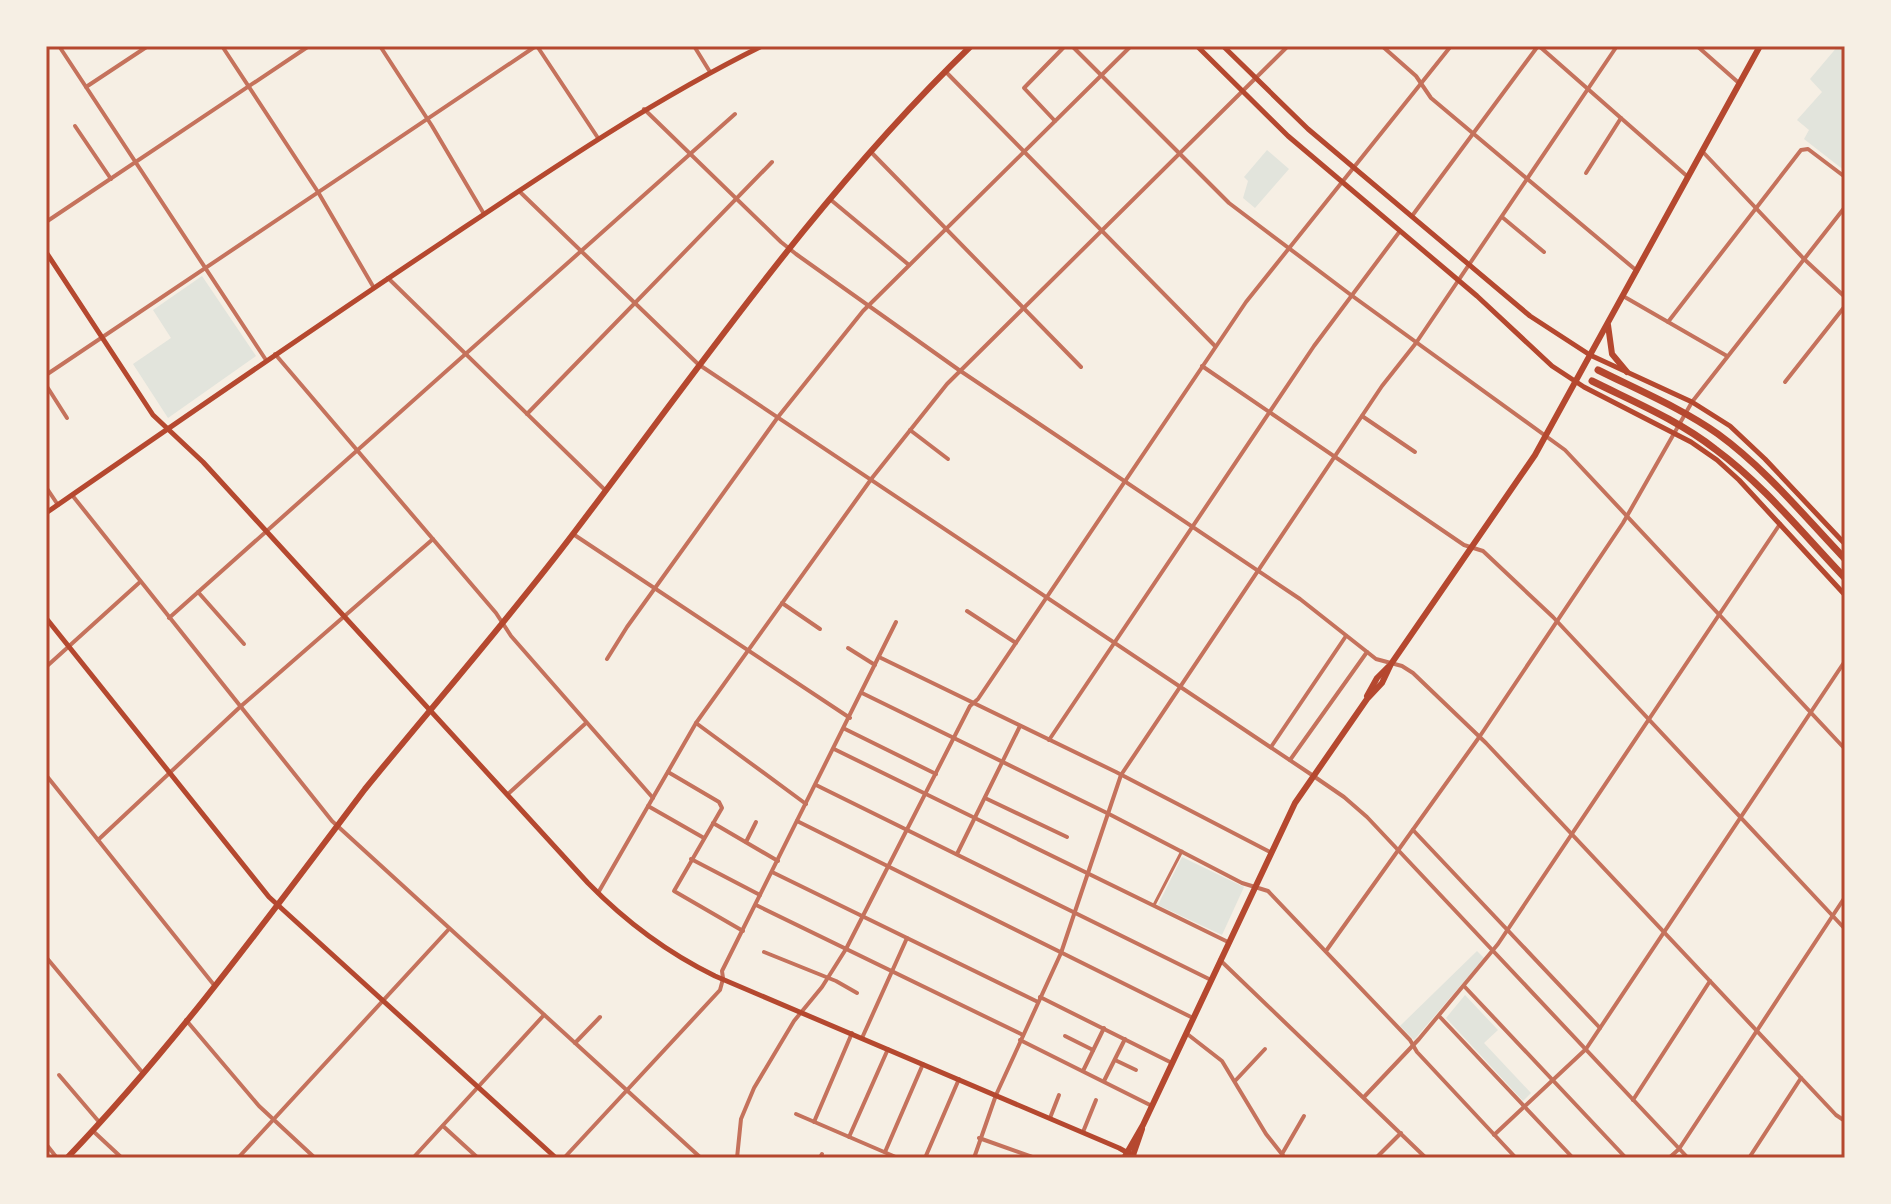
<svg xmlns="http://www.w3.org/2000/svg" width="1891" height="1204" viewBox="0 0 1891 1204" font-family="'PT Sans Narrow',sans-serif">
  <rect width="100%" height="100%" fill="#f6efe4"/>
  <g fill="#e2e4dc">
    <polygon points="1838,46 1845,46 1845,171 1804,139 1809,130 1797,120 1822,92 1810,79"/>
    <polygon points="1267,150 1289,169 1255,208 1243,198 1248,181 1244,177"/>
    <polygon points="202,276 256,356 168,418 133,364 171,338 153,310"/>
    <polygon points="1182,857 1244,887 1222,935 1158,905"/>
    <polygon points="1477,951 1484,958 1414,1040 1400,1026"/>
    <polygon points="1465,995 1498,1030 1484,1043 1531,1093 1523,1101 1446,1018"/>
  </g>
  <g fill="none" stroke-linecap="round" stroke-linejoin="round">
    <polyline stroke="#c5725c" stroke-width="3" points="1154,905 1182,851"/>
    <g stroke="#c5725c" stroke-width="4">
      <polyline points="59,46 266,360"/>
      <polyline points="222,46 318,192 374,288"/>
      <polyline points="380,46 432,126 484,214"/>
      <polyline points="694,46 710,72"/>
      <polyline points="1382,46 1416,76 1431,98 1637,271"/>
      <polyline points="1539,46 1688,177"/>
      <polyline points="945,71 1215,346"/>
      <polyline points="86,87 148,46"/>
      <polyline points="1055,121 1024,88 1065,46"/>
      <polyline points="75,126 111,179"/>
      <polyline points="1702,151 1804,259 1845,297"/>
      <polyline points="871,152 1081,367"/>
      <polyline points="1586,173 1621,118"/>
      <polyline points="831,200 909,265"/>
      <polyline points="1412,216 1538,46"/>
      <polyline points="1502,217 1544,252"/>
      <polyline points="46,222 309,46"/>
      <polyline points="388,278 606,491"/>
      <polyline points="1623,296 1727,356"/>
      <polyline points="1668,322 1801,150 1808,149 1845,177"/>
      <polyline points="275,354 496,613 511,636 653,798"/>
      <polyline points="1202,366 1464,545 1483,551 1553,617 1845,929"/>
      <polyline points="46,375 536,46"/>
      <polyline points="1785,382 1845,306"/>
      <polyline points="46,385 67,418"/>
      <polyline points="527,414 772,162"/>
      <polyline points="1362,416 1415,452"/>
      <polyline points="910,430 948,459"/>
      <polyline points="46,487 58,505"/>
      <polyline points="72,495 332,821 701,1158"/>
      <polyline points="573,534 850,718"/>
      <polyline points="198,592 244,644"/>
      <polyline points="782,603 820,629"/>
      <polyline points="967,611 1016,643"/>
      <polyline points="169,618 735,114"/>
      <polyline points="848,648 875,665"/>
      <polyline points="879,657 1116,772 1270,852"/>
      <polyline points="607,659 627,627 778,417 863,311 1131,46"/>
      <polyline points="46,667 140,582"/>
      <polyline points="862,693 1109,814 1242,883 1268,891 1410,1040 1417,1052 1516,1158"/>
      <polyline points="696,723 806,804"/>
      <polyline points="845,729 936,774"/>
      <polyline points="1049,740 1314,346 1400,231"/>
      <polyline points="1271,747 1346,636"/>
      <polyline points="834,749 1228,942"/>
      <polyline points="1290,760 1367,652"/>
      <polyline points="668,772 719,802 722,808 674,891 743,931"/>
      <polyline points="46,775 214,985"/>
      <polyline points="1312,775 1344,797 1367,817 1688,1158"/>
      <polyline points="816,785 1211,980"/>
      <polyline points="508,794 586,723"/>
      <polyline points="985,798 1067,837"/>
      <polyline points="648,806 704,838"/>
      <polyline points="797,821 1193,1018"/>
      <polyline points="713,823 778,861"/>
      <polyline points="1413,830 1600,1028"/>
      <polyline points="98,840 240,707 433,539"/>
      <polyline points="746,842 756,822"/>
      <polyline points="957,854 1020,726"/>
      <polyline points="691,859 760,895"/>
      <polyline points="772,872 1038,1002"/>
      <polyline points="756,905 1023,1035"/>
      <polyline points="1326,951 1480,736"/>
      <polyline points="764,952 836,981 857,993"/>
      <polyline points="46,957 142,1072"/>
      <polyline points="723,978 722,971 896,622"/>
      <polyline points="1464,986 1626,1158"/>
      <polyline points="1040,997 1172,1063"/>
      <polyline points="1439,1016 1573,1158"/>
      <polyline points="186,1020 259,1106 315,1158"/>
      <polyline points="1186,1033 1222,1061 1266,1134 1285,1158"/>
      <polyline points="1065,1036 1093,1050"/>
      <polyline points="862,1038 907,938"/>
      <polyline points="1020,1040 1152,1106"/>
      <polyline points="575,1043 600,1017"/>
      <polyline points="1115,1060 1136,1070"/>
      <polyline points="1083,1071 1104,1028"/>
      <polyline points="59,1075 100,1123"/>
      <polyline points="1104,1081 1125,1039"/>
      <polyline points="1235,1081 1265,1049"/>
      <polyline points="1364,1097 1419,1039 1498,944 1780,524"/>
      <polyline points="1633,1100 1710,981"/>
      <polyline points="796,1114 898,1158"/>
      <polyline points="1050,1118 1059,1095"/>
      <polyline points="814,1122 852,1033"/>
      <polyline points="443,1126 478,1158"/>
      <polyline points="93,1131 122,1158"/>
      <polyline points="1083,1132 1096,1100"/>
      <polyline points="1494,1135 1586,1049 1845,661"/>
      <polyline points="849,1137 888,1049"/>
      <polyline points="979,1138 1035,1158"/>
      <polyline points="46,1144 57,1158"/>
      <polyline points="885,1152 923,1064"/>
      <polyline points="1282,1154 1304,1116"/>
      <polyline points="238,1158 449,929"/>
      <polyline points="413,1158 544,1015"/>
      <polyline points="820,1158 822,1154"/>
      <polyline points="925,1158 959,1079"/>
      <polyline points="974,1158 996,1095 1061,953 1121,775 1382,386 1416,343 1617,46"/>
      <polyline points="1376,1158 1401,1133"/>
      <polyline points="1669,1158 1679,1149 1845,897"/>
      <polyline points="1749,1158 1801,1078"/>
    </g>
    <g stroke="#c5725c" stroke-width="4">
      <polyline points="537,46 598,138"/>
      <polyline points="1072,46 1229,203 1351,295 1565,450 1845,749"/>
      <polyline points="1697,46 1740,84"/>
      <polyline points="644,109 781,242 796,254 959,370 1300,599 1376,659 1402,666 1413,673 1486,743 1836,1115 1845,1121"/>
      <polyline points="519,191 698,364 1312,775"/>
      <polyline points="1480,736 1623,523 1692,402 1845,207"/>
      <polyline points="598,893 696,723 872,478 947,384 1288,46"/>
      <polyline points="1220,960 1426,1158"/>
      <polyline points="564,1158 720,990 723,979"/>
      <polyline points="737,1158 741,1119 754,1088 794,1021 822,987 846,949 970,706 978,699 1246,302 1451,46"/>
    </g>
    <g stroke="#b5482f" stroke-width="5">
      <polyline points="1197,46 1288,136 1477,296 1552,366 1584,387 1691,442 1717,460 1739,480 1845,595"/>
      <polyline points="1223,46 1308,129 1530,316 1590,355 1692,402 1730,426 1765,459 1845,544"/>
      <path d="M46,252L153,415L203,462L588,883C625,921 668,953 715,976L1119,1148L1137,1158"/>
      <path d="M46,513C179,421 312,329 447,239C550,170 651,101 762,46"/>
      <polyline points="46,618 269,897 556,1158"/>
    </g>
    <g stroke="#b5482f" stroke-width="6">
      <polyline points="1608,325 1612,354 1627,372"/>
      <polyline points="1367,696 1377,678 1388,667"/>
      <path d="M67,1158C176,1044 270,915 365,789C435,703 509,619 576,530C703,363 819,193 971,46"/>
      <polyline points="1124,1158 1143,1125 1295,803 1367,699 1382,683 1391,664 1535,455 1760,46"/>
      <polyline points="1132,1158 1142,1129"/>
    </g>
    <g stroke="#b5482f" stroke-width="7">
      <path d="M1598,370C1638,390 1681,408 1718,434C1766,469 1804,516 1845,559"/>
      <path d="M1592,381C1634,402 1678,420 1715,449C1764,485 1803,534 1845,578"/>
    </g>
  </g>
  <rect width="1891" height="1204" fill="none" stroke="#f6efe4" stroke-width="96"/>
  <rect x="48" y="48" width="1795" height="1108" fill="none" stroke="#b5482f" stroke-width="3"/>
</svg>
